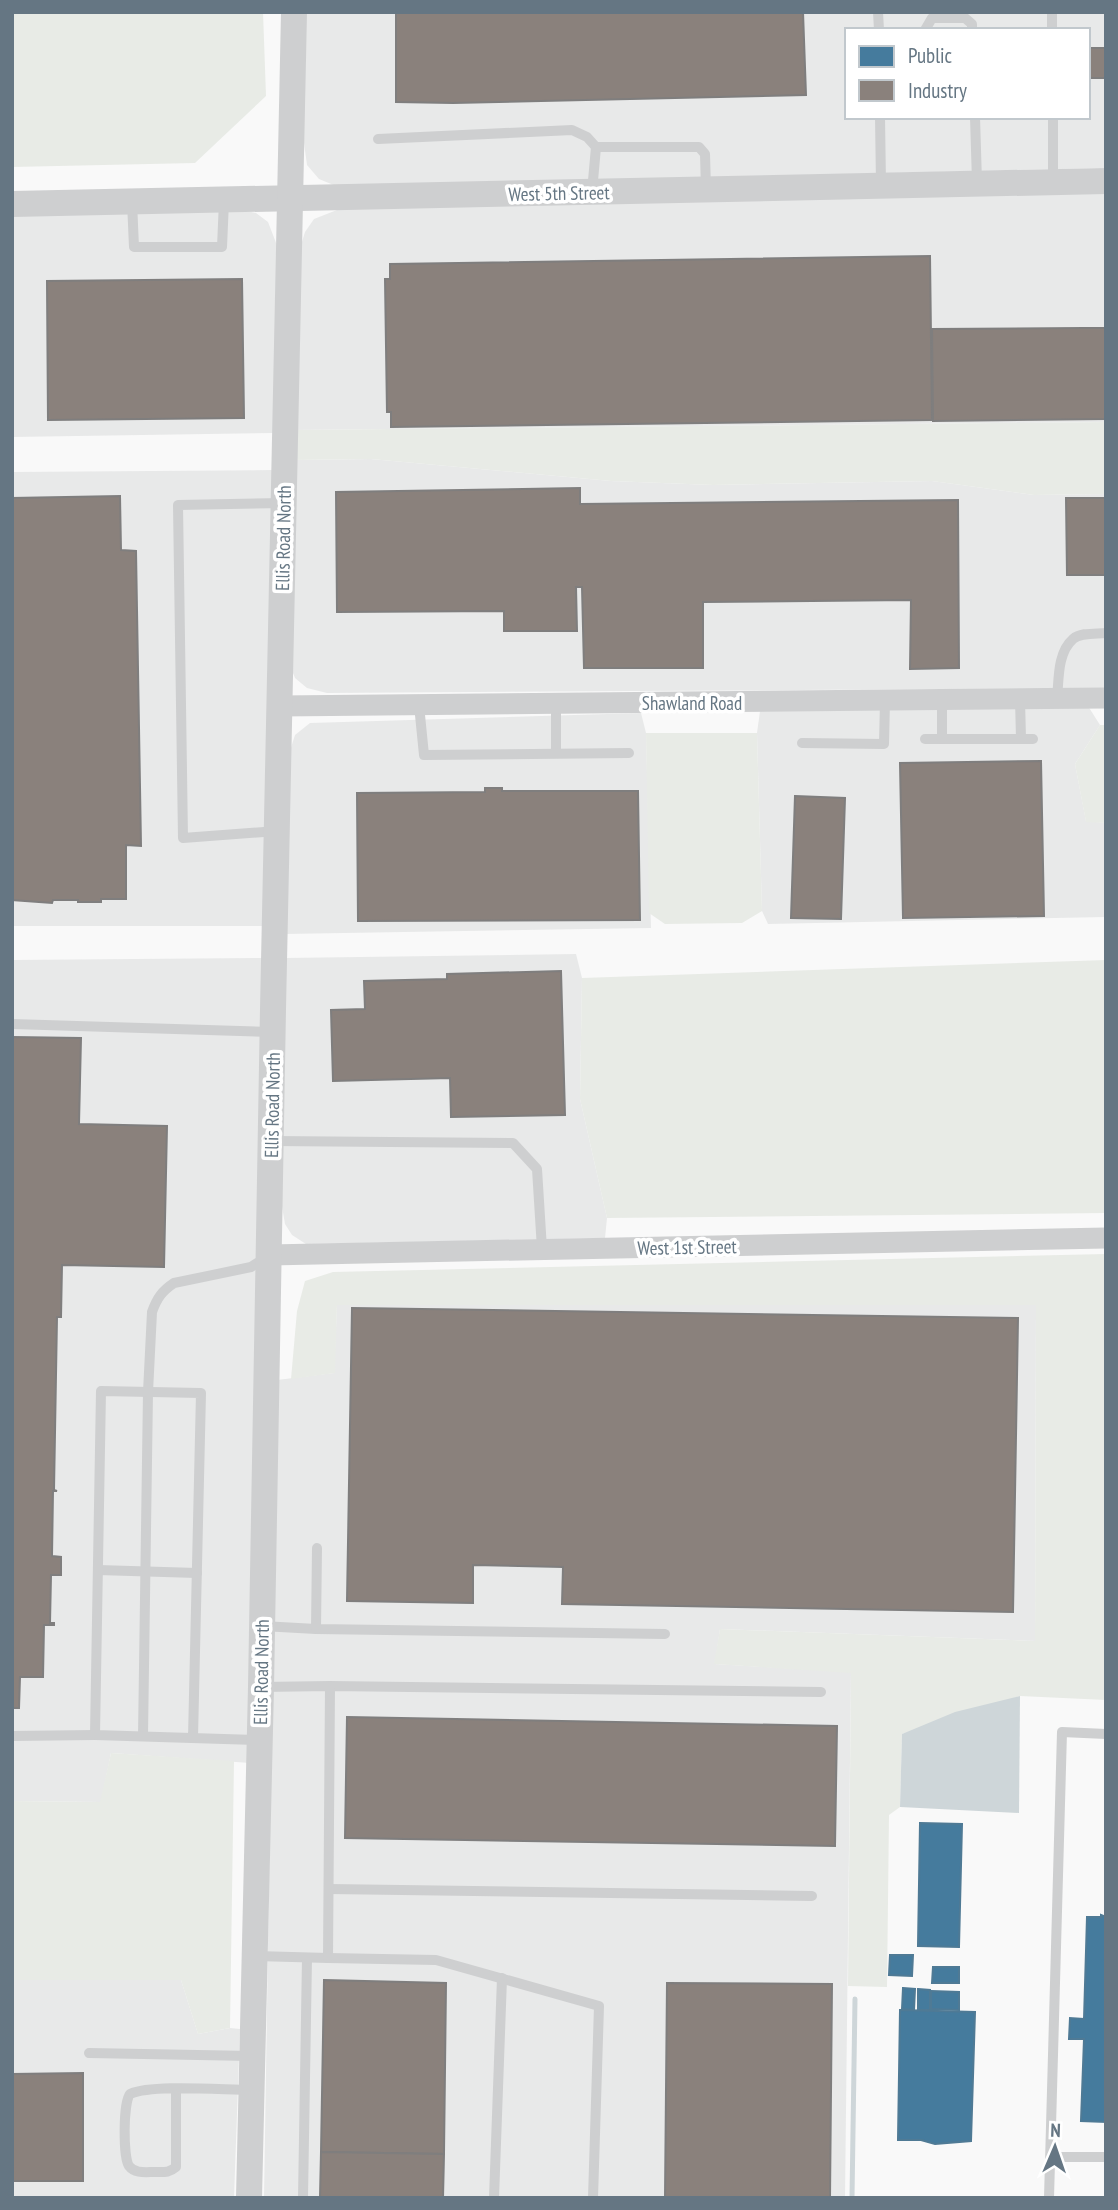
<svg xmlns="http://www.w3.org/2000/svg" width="1118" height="2210" viewBox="0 0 1118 2210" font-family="'PT Sans Narrow',sans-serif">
  <rect width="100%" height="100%" fill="#f9f9f9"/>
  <g fill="#e8e9e9" fill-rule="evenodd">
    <path d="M305,12H1106V168L336,186L319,179L307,165L302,128ZM847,30H1088V117H847Z"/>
    <polygon points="1106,183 1106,422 294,430 298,255 305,232 314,219 337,210 370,206"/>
    <polygon points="237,209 256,213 268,222 278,248 274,433 12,437 12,214"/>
    <polygon points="371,459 611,481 713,485 932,481 1034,495 1106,494 1106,688 327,693 307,688 295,678 289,663 294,460"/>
    <polygon points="273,470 265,926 12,926 12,472"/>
    <polygon points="1088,706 1100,725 1075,764 1086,821 1106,823 1106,917 768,924 762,911 757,733 760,711"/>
    <polygon points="641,713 646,733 651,928 284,934 288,757 295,735 310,723"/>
    <polygon points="576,954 582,978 580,1099 607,1218 605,1238 306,1244 292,1235 285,1224 280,1195 285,958"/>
    <polygon points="264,958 250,1763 111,1753 101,1802 12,1801 12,960"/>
    <polygon points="337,1305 1036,1305 1035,1641 720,1629 715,1664 851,1672 845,2198 264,2198 277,1380 334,1373"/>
    <polygon points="12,1980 181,1980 198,2034 230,2028 240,2029 234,2198 12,2198"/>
  </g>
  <g fill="#e8ebe6">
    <polygon points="12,12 263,12 266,96 195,163 12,167"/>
    <polygon points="1106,422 1106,494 1034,495 932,481 713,485 611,481 371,459 294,460 294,430"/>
    <polygon points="1100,725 1106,725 1106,823 1086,822 1075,764"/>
    <polygon points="646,733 757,733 762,911 742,923 665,924 649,913"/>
    <polygon points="1106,960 1106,1213 607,1218 580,1099 582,978"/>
    <polygon points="1106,1254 1106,1700 1020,1696 902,1734 900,1807 889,1815 887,1987 848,1986 851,1673 714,1664 720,1629 1035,1641 1036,1305 337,1305 335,1373 291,1379 297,1311 305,1281 333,1272"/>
    <polygon points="111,1753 234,1761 230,2028 198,2034 181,1980 12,1980 12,1801 100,1802"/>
  </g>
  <polygon fill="#ced6d9" points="1020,1696 1019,1813 900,1807 902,1734 955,1712"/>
  <g fill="#457b9d" stroke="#4f7a95" stroke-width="2">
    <polygon points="920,1823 962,1824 959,1947 918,1946"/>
    <polygon points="1101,1915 1106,1917 1106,2122 1081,2121 1084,2039 1069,2039 1070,2018 1084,2019 1087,1917 1101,1917"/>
    <polygon points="890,1955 913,1955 912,1976 889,1975"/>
    <polygon points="933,1967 959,1967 959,1983 932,1983"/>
    <polygon points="903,1988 915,1989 914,2010 902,2009"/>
    <polygon points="918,1989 930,1990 930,2010 918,2010"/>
    <polygon points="931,1991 959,1992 959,2010 931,2009"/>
    <polygon points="900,2010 975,2012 971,2141 935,2144 921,2140 898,2140"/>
  </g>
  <g fill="#8a817c" stroke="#7f7e7e" stroke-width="2">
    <polygon points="396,12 803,12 806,95 453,103 396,102"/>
    <polygon points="1089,48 1106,48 1106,78 1090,78"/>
    <polygon points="930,256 932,420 391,427 391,412 387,412 385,279 390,279 390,264"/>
    <polygon points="242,279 244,418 48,420 47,281"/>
    <polygon points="1084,328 1106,328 1106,419 933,421 932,329"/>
    <polygon points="580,488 580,504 958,500 959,668 910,669 911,600 703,602 703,668 584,668 582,587 576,587 577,631 504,631 504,611 337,612 336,492"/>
    <polygon points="120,496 121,550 136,551 141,846 126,845 126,899 101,899 101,902 78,902 78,900 53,900 52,903 12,900 12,498"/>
    <polygon points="1066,498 1106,498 1106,575 1067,575"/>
    <polygon points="1041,761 1044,916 903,918 900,763"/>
    <polygon points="485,788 502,788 502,791 638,791 640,920 358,921 357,793 485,792"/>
    <polygon points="795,796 845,798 841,919 791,918"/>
    <polygon points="561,971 565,1115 451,1117 450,1078 333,1081 331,1010 365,1009 364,981 447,979 447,974"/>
    <polygon points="12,1037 81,1038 79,1124 167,1126 164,1267 62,1265 61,1317 57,1317 54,1490 57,1491 53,1491 52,1556 61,1557 61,1575 51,1575 50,1623 54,1623 54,1625 44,1625 43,1677 20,1677 19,1708 12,1708"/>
    <polygon points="352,1308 1018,1318 1013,1612 562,1604 563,1567 473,1565 473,1603 347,1601"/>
    <polygon points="347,1717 837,1726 835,1846 345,1838"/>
    <polygon points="324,1980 446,1983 444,2154 321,2152"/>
    <polygon points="667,1983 832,1984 830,2198 665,2198"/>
    <polygon points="83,2073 83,2181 12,2181 12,2074"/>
    <polygon points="321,2152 444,2154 443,2198 320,2198"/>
  </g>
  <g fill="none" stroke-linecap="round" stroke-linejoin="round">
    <polyline stroke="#ced6d9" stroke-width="5" points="852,2198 855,1999"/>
    <g stroke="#cecfd0" stroke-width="10">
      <polyline points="878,12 879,30"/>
      <polyline points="1052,12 1052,30"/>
      <polyline points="925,30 932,18 965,18 972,24 972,30"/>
      <polyline points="880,117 881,184"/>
      <polyline points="975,117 977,182"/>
      <polyline points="1053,117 1053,182"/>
      <polyline points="378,139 572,130 587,137 596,147"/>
      <polyline points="592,192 596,147 699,147 705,154 706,189"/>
      <polyline points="132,202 134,247 222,247 224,201"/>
      <polyline points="1020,699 1021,739"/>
      <path d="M1057,699C1059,680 1057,653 1073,639C1081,632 1096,634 1106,633"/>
      <polyline points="556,704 556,753"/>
      <polyline points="419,705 424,755 629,753"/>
      <polyline points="925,739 1033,739"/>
      <polyline points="942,739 942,701"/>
      <polyline points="802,743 884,744 885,701"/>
      <polyline points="277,831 183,838 178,505 284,503"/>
      <polyline points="12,1024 273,1032"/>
      <polyline points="272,1141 513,1143 537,1169 542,1249"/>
      <polyline points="98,1570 197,1573"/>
      <polyline points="262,1626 316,1629 665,1634"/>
      <polyline points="316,1629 317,1548"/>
      <polyline points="261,1687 330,1686 821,1692"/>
      <polyline points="12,1736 95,1735"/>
      <path d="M143,1736L148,1392L152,1312C157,1298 162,1291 174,1283L251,1267L265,1258"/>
      <polyline points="193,1738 201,1393 101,1391 95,1735 259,1740"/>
      <polyline points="329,1889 812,1896"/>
      <polyline points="256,1956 328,1958 330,1686"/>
      <polyline points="328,1958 436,1960 599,2006 593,2198"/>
      <polyline points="89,2053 252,2056"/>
      <path d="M176,2089V2167C169,2173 164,2172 155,2172C146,2172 135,2174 129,2166C123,2157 123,2103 130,2094C152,2084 223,2090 251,2090"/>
      <polyline points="1051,2157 1106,2157"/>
      <polyline points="303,2198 307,1958"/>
      <polyline points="494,2198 502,1978"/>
      <polyline points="1049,2198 1062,1732 1106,1734"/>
    </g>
    <g stroke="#cecfd0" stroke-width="21">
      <polyline points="279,706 1106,698"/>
      <polyline points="269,1255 1106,1238"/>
    </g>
    <g stroke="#cecfd0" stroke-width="26">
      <polyline points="12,204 1106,181"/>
      <polyline points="249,2198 261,1687 273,1009 294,12"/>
    </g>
  </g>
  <g text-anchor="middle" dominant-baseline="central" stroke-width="7" stroke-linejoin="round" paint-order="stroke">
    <g font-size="19" fill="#657683" stroke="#fff">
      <text transform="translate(559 193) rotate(-1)">West 5th Street</text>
      <text transform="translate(283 538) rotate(-89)">Ellis Road North</text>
      <text x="692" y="703">Shawland Road</text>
      <text transform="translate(272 1105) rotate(-89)">Ellis Road North</text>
      <text transform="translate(687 1247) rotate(-1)">West 1st Street</text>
      <text transform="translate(261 1672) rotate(-89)">Ellis Road North</text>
    </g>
  </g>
  <rect width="1118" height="2210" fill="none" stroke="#657683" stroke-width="28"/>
  <rect x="845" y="28" width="245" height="91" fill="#ffffff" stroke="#c1c8cd" stroke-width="2"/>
  <rect x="859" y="46" width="35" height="21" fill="#457b9d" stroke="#c1c8cd" stroke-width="2"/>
  <text x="908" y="63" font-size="21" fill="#657683">Public</text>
  <rect x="859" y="80" width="35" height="21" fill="#8a817c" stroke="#c1c8cd" stroke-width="2"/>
  <text x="908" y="98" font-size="21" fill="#657683">Industry</text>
  <g transform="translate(1055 2147) rotate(2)" stroke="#ffffff" stroke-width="5" paint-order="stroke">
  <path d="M0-5L12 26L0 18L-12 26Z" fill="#657683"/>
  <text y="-10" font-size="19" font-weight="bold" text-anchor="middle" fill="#657683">N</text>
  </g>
</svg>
